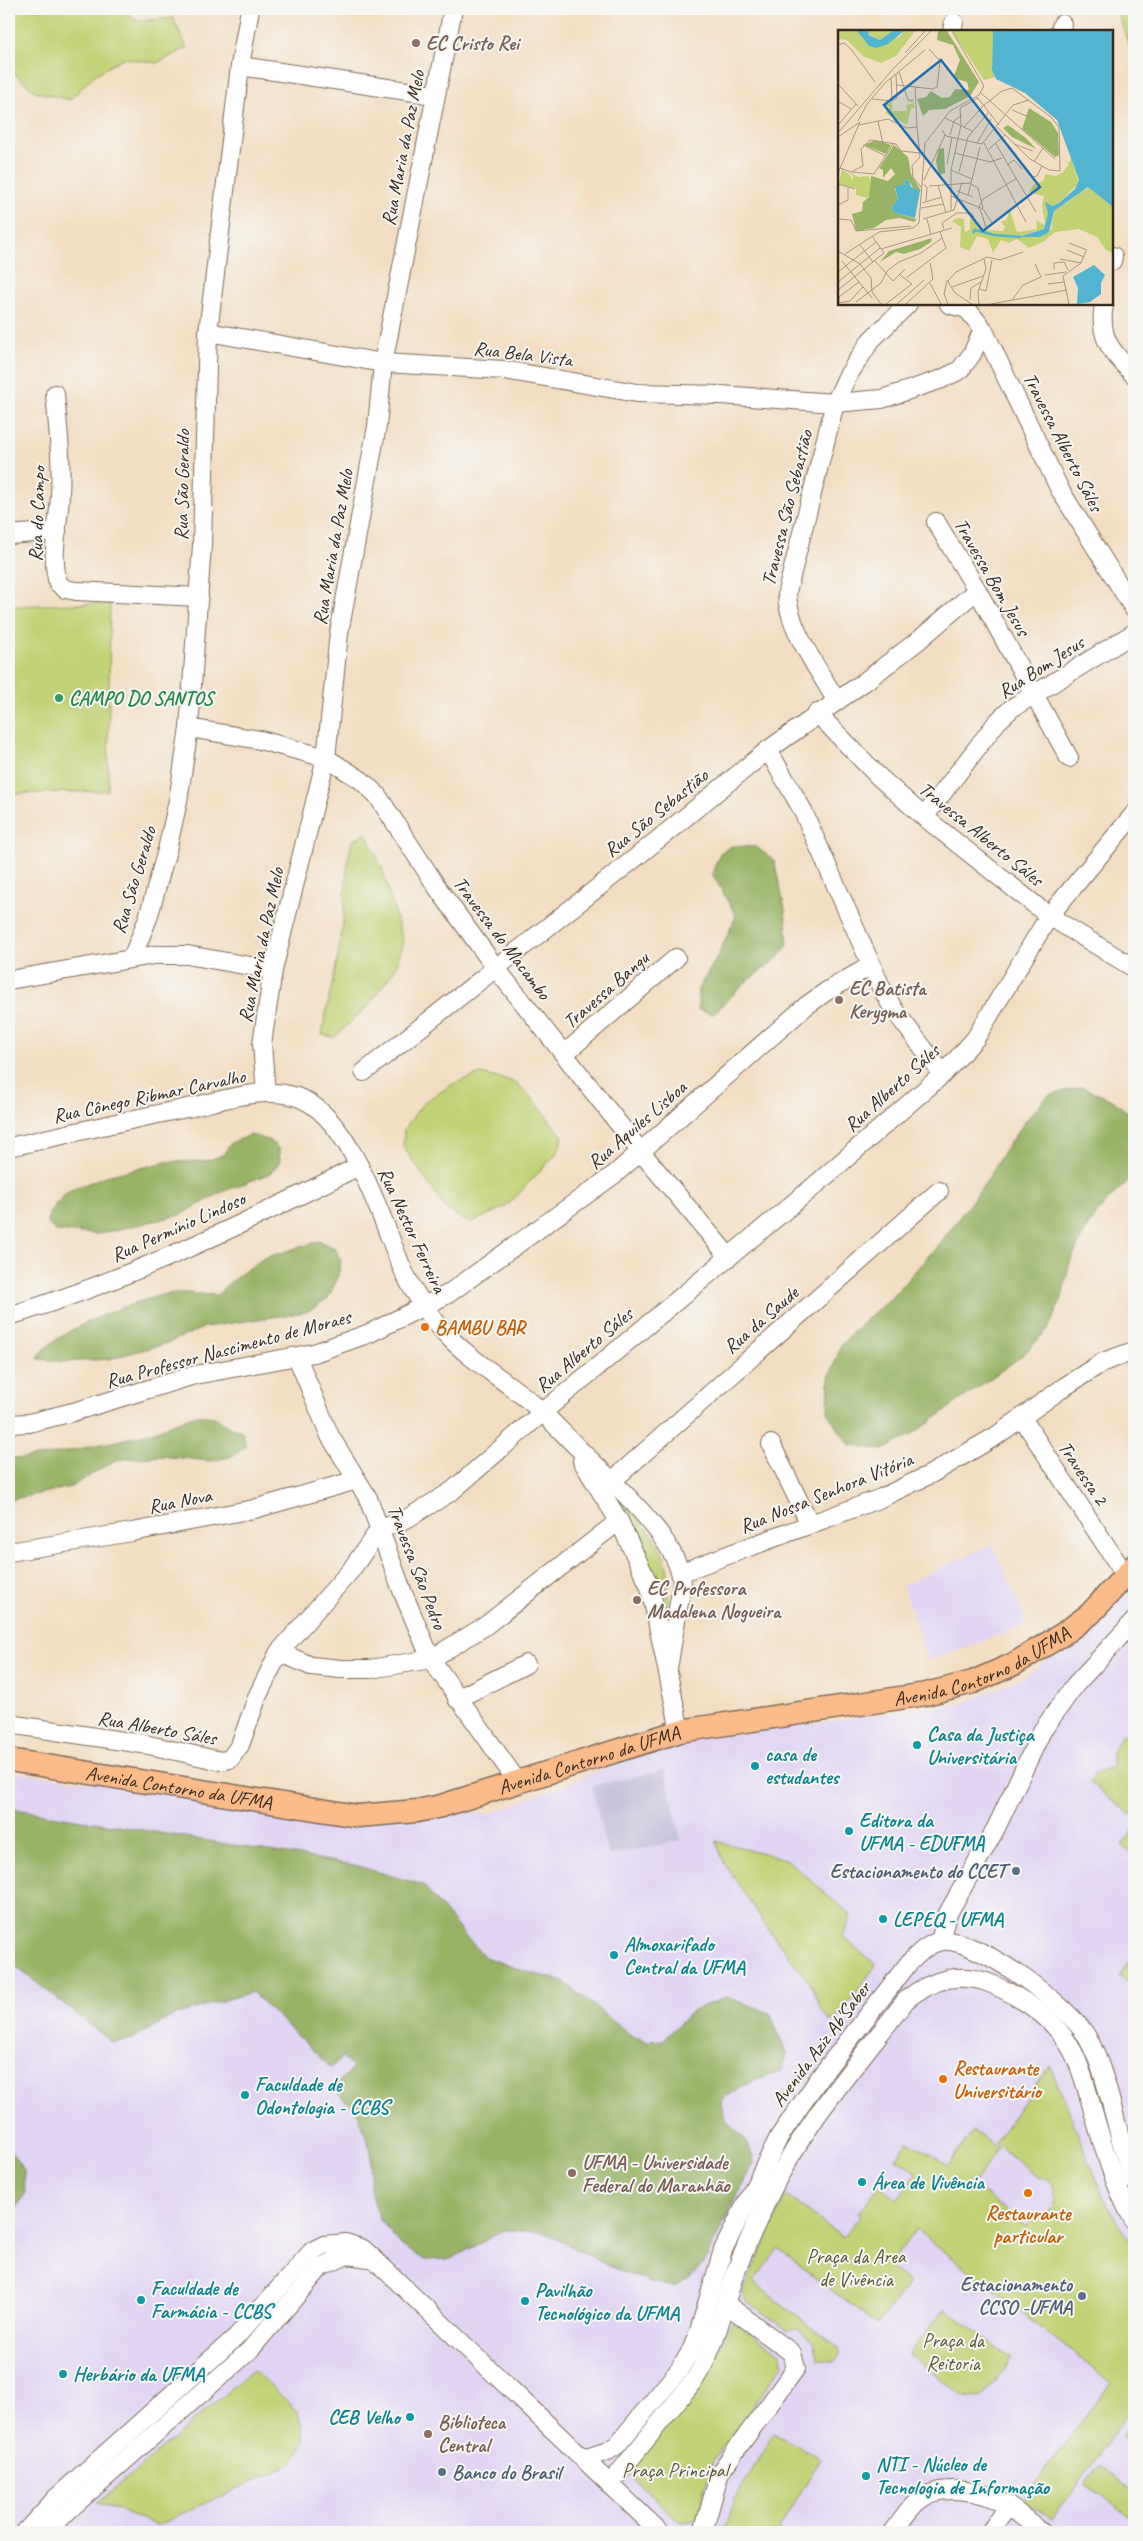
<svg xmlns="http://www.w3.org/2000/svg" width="1143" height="2541" viewBox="0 0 1143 2541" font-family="Caveat,sans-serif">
  <rect width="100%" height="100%" fill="#f6f6f2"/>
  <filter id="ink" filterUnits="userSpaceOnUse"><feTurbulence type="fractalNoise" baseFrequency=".02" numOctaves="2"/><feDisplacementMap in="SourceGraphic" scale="10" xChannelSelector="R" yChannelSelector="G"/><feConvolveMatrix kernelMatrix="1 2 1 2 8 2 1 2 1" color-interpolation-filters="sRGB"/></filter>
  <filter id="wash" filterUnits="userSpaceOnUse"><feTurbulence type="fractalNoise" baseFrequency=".0096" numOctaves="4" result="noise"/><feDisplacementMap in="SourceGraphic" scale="20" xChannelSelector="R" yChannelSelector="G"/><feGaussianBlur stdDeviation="1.12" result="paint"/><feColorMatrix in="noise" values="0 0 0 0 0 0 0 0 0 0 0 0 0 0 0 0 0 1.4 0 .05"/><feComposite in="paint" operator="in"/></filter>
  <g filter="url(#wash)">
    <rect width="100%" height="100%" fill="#f3dec3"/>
    <g fill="#e1d4f4">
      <polygon points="993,1544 1027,1624 928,1661 903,1585"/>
      <polygon points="1134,1569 1134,2532 9,2532 9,1772 337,1813 492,1813 673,1742 961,1704 1026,1676 1075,1639"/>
    </g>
    <polygon fill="#c5c0db" points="665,1770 681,1840 608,1856 592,1786"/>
    <g fill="#c1d174" stroke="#7e7e49">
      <polygon points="9,9 119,9 138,21 173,18 187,48 157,63 123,58 93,76 70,100 36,92 9,69"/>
      <polygon points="1116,9 1134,9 1134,59 1132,53"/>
      <polygon points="110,603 108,791 9,794 9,606"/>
      <path d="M366,833L382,868L403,942L396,968L368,1006L335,1037L322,1035C327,1001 337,970 341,936C346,904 344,873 352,841Z"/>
      <polygon points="481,1074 515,1082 533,1099 563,1137 557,1153 507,1206 470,1223 447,1210 428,1183 403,1146 404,1129 424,1102 455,1083"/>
      <path d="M615,1493C651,1534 676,1549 667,1609L611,1495Z"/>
      <polygon points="1123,1734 1134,1743 1134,1811 1131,1815 1090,1783 1095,1773 1112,1767 1112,1752"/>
      <polygon points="1134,1829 1134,1855 1122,1845"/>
      <polygon points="716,1841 786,1859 851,1915 843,1937 876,1965 842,2013 830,2022 821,2009 812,1986 770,1932 724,1863"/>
      <polygon points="1134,1954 1134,1987 1119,1976"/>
      <polygon points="1050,2065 1106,2203 1134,2247 1134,2405 1053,2519 1023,2499 1111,2383 916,2229 889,2266 909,2283 877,2325 778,2249 753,2282 839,2348 839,2353 833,2361 819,2360 814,2342 798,2329 787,2330 745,2300 742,2292 786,2195 843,2238 861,2216 858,2213 879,2186 897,2200 917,2174 896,2158 908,2141 948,2165 973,2131 998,2148 973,2185 1026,2226 1034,2215 1043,2216 1051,2211 1056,2202 1053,2185 1046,2178 1037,2176 995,2143"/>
      <polygon points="945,2308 1012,2359 981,2399 962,2396 909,2354"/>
      <polygon points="732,2321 780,2353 783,2364 713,2461 697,2518 692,2521 680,2522 634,2479 632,2470 708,2371"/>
      <polygon points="253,2370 298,2411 305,2441 293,2463 157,2525 98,2503"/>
      <polygon points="1134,2418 1134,2446 1121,2436"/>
      <polygon points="773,2433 821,2458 779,2529 782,2532 724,2532 735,2500"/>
      <polygon points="1099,2465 1134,2492 1134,2520 1085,2483"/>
    </g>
    <g fill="#98b366" stroke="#6a6e42">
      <polygon points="732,846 756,847 774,860 785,909 788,945 777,959 748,980 713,1014 698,1010 698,989 718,956 736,916 712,873 720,853"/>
      <polygon points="1082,1087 1114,1101 1134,1118 1134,1175 1102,1207 1083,1234 1069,1265 1062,1298 1048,1329 1023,1355 913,1434 883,1450 849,1444 828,1414 829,1378 842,1344 865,1320 891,1298 941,1242 986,1182 1004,1151 1026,1120 1049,1095"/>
      <polygon points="251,1135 271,1141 279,1149 280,1161 271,1173 224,1191 180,1215 98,1234 56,1231 46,1222 53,1207 68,1191 106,1176 166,1162 205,1161 223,1155 231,1143"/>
      <path d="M320,1241L335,1248L341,1261L337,1280L328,1298L307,1312L205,1327L168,1343L109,1359L63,1362L38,1359C47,1332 146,1296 174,1293C188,1292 203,1295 217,1295L235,1278L264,1258Z"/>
      <polygon points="196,1415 215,1417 230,1428 242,1431 246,1447 230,1457 211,1461 161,1456 115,1460 71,1487 9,1500 9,1456 18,1459 46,1456 116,1441 146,1434"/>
      <path d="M9,1808L354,1865L423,1885L464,1935L485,1957L524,1971L563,1981L632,2036L647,2041L663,2040L693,2010L727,1997L770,2013L787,2055L781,2072C759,2079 738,2086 721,2102C724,2136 750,2127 753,2163L704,2263L690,2278L674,2287L654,2283L611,2267L543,2232L504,2230L451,2259L425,2260L402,2246L380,2220L370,2189L371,2150L357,2112L333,2088L353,2068L342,2057L331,2068L252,1992L174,2015L132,2039L113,2043L9,1961Z"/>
      <polygon points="9,2149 24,2170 25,2194 9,2220"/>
    </g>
  </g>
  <g filter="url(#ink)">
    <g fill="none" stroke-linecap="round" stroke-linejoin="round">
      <g stroke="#7b6958" stroke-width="20">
        <g id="minor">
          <polyline points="952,31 954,22"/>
          <polyline points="1060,31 1062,24"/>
          <polyline points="240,66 434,95"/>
          <polyline points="1112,261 1113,256"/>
          <polyline points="949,304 967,309 983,329 1060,490 1134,609"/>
          <path d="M1104,304C1098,338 1111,351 1134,375"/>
          <polyline points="208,332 383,363 504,370 637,393 721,395 835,403 882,399 942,379 960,370 972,354 983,329"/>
          <path d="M55,394C58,427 62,460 60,494C59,524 50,554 58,583L65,589L76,591L199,597"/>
          <polyline points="936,522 977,590 1069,758"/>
          <polyline points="9,535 57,531"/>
          <path d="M836,700C819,670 787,627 787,592L835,403L847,377L871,340L908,304"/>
          <polyline points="817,713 879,777 924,817 1049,916 1134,968"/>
          <polyline points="189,728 260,740 326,758 361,780 377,795 439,890 495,967 641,1152 729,1257"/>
          <polyline points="768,750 802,809 881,987 894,1010 943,1074"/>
          <polyline points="924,817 997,722 1012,708 1134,633"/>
          <polyline points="132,958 148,918 167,850 178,801 189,728 202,545 208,332 240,66 250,9"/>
          <polyline points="9,980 154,955 187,955 273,970"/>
          <polyline points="564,1054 676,958"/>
          <polyline points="364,1072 634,859 768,750 864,682 919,640 977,590"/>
          <polyline points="266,1093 262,1044 273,970 326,758 339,633 377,426 383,363 453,9"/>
          <path d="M9,1147C68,1134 127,1120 187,1108C220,1101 263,1086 297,1097C349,1114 381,1217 400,1263C411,1289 427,1313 446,1334C471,1361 505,1380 533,1404C548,1417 562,1432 576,1446C607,1477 681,1540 682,1584L668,1669"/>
          <path d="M9,1316C131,1279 245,1223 359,1166"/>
          <polyline points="297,1357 330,1436 368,1498 403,1593 431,1659 517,1781"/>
          <polyline points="1022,1418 1126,1576"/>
          <polyline points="9,1424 29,1423 73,1412 195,1375 314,1353 370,1333 448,1294 615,1174 806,1006 827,991 870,966"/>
          <polyline points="771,1444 810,1524"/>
          <polyline points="582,1461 619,1521 650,1587 680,1731"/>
          <polyline points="612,1481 939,1191"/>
          <polyline points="9,1552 132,1532 254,1509 357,1480"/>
          <polyline points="682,1572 881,1498 931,1474 996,1436 1064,1387 1103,1362 1134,1351"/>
          <polyline points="279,1652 311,1666 341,1669 370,1669 431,1659 485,1626 619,1521"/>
          <polyline points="457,1699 526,1664"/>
          <polyline points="9,1724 149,1745 221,1761 230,1759 240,1745 258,1695 279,1652 351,1570 379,1530 408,1518 452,1491 543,1412 813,1187 943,1074 975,1039 1049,916 1134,814"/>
          <polyline points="940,1941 947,1915 996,1828 1042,1731 1075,1685 1134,1621"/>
          <path d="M583,2459L608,2451L617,2445L679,2370L691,2351L699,2331L723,2250L779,2137L820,2077L908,1964C917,1955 928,1943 942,1941C976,1937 1071,2007 1087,2037C1110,2077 1116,2137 1134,2181"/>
          <path d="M610,2484L695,2379C716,2347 722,2312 734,2276C744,2249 757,2222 769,2196C803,2124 858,2063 906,2000C932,1978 963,1971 994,1985C1024,1999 1056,2020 1072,2050C1082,2068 1086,2088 1092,2107C1103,2146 1114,2186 1134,2221"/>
          <polyline points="25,2532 56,2498 236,2337 312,2251 324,2245 346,2243 363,2249 374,2259 660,2532"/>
          <polyline points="47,2532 71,2508 249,2351 321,2267 347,2255 369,2258"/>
          <polyline points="703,2532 720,2472 796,2368 792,2353 726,2304"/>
          <path d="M893,2532C901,2522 908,2510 917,2502C939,2481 986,2491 1008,2506C1020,2514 1031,2524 1042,2532"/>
          <polyline points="990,2532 1008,2506"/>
        </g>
      </g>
      <g stroke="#7b6958" stroke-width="25">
        <g id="major">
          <path id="s1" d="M9,1760L358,1816L417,1811L441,1806L680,1731L926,1694L973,1682L1014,1664L1063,1634L1090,1614L1134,1566"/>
        </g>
      </g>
      <use href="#minor" stroke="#fff" stroke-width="18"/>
      <use href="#major" stroke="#fabb8b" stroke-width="22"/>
    </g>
  </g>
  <g fill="#8d6e63" stroke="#f6f6f2" stroke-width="2">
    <circle cx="416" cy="43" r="5"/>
    <circle cx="839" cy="1000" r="5"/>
    <circle cx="637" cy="1600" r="5"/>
    <circle cx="572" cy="2173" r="5"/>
    <circle cx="428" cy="2434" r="5"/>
  </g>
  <circle fill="#2e9e5b" stroke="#f6f6f2" stroke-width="2" cx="59" cy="698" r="5"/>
  <g fill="#e8710a" stroke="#f6f6f2" stroke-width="2">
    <circle cx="425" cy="1327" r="5"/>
    <circle cx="943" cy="2079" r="5"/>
    <circle cx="1028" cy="2193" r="5"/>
  </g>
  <g fill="#0f9aa8" stroke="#f6f6f2" stroke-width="2">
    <circle cx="917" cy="1745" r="5"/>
    <circle cx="755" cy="1766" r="5"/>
    <circle cx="849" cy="1831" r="5"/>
    <circle cx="883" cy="1919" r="5"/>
    <circle cx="614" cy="1955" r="5"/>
    <circle cx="245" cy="2095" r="5"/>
    <circle cx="862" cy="2182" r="5"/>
    <circle cx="141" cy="2300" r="5"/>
    <circle cx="525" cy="2301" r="5"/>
    <circle cx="63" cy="2374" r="5"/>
    <circle cx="410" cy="2417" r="5"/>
    <circle cx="866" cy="2476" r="5"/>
  </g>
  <g fill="#5c6f8a" stroke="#f6f6f2" stroke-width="2">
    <circle cx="1016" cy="1871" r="5"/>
    <circle cx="1082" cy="2296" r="5"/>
    <circle cx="442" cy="2472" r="5"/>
  </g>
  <g text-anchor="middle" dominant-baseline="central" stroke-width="4" stroke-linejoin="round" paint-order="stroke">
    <g font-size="20" font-weight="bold" fill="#785e54" stroke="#f6f6f2" text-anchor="start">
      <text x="426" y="43">EC Cristo Rei</text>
      <text x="849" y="988">EC Batista<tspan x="849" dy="23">Kerygma</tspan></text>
      <text x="647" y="1588">EC Professora<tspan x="647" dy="23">Madalena Nogueira</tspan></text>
      <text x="582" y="2162">UFMA - Universidade<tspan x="582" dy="23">Federal do Maranhão</tspan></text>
      <text x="438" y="2422">Biblioteca<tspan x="438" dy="23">Central</tspan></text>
    </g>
    <g font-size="20" fill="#3b2a1e" stroke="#f6f6f2">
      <text transform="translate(403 148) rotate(-79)">Rua Maria da Paz Melo</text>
      <text transform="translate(523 354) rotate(7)">Rua Bela Vista</text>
      <text transform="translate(1063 442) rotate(63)">Travessa Alberto Sáles</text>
      <text transform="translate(182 485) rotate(-89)">Rua São Geraldo</text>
      <text transform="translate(787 508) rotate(-76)">Travessa São Sebastião</text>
      <text transform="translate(37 514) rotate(-88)">Rua do Campo</text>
      <text transform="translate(333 547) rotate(-80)">Rua Maria da Paz Melo</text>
      <text transform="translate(992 577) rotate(60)">Travessa Bom Jesus</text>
      <text transform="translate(1041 667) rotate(-33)">Rua Bom Jesus</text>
      <text transform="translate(656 813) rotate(-39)">Rua São Sebastião</text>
      <text transform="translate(981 834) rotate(39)">Travessa Alberto Sáles</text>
      <text transform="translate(134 880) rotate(-73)">Rua São Geraldo</text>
      <text transform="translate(502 938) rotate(53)">Travessa do Macambo</text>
      <text transform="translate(261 945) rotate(-78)">Rua Maria da Paz Melo</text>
      <text transform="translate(606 990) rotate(-41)">Travessa Bangu</text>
      <text transform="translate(892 1088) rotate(-42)">Rua Alberto Sáles</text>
      <text transform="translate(149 1096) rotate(-12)">Rua Cônego Ribmar Carvalho</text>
      <text transform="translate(637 1125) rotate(-41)">Rua Aquiles Lisboa</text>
      <text transform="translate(178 1227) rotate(-24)">Rua Permínio Lindoso</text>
      <text transform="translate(412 1230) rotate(65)">Rua Nestor Ferreira</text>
      <text transform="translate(761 1320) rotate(-41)">Rua da Saude</text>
      <text transform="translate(228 1349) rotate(-15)">Rua Professor Nascimento de Moraes</text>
      <text transform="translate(584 1350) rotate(-40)">Rua Alberto Sáles</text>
      <text transform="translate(1083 1473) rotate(56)">Travessa 2</text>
      <text transform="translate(826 1493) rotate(-22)">Rua Nossa Senhora Vitória</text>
      <text transform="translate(180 1501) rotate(-11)">Rua Nova</text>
      <text transform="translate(417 1567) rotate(69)">Travessa São Pedro</text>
      <text stroke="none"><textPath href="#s1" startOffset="998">Avenida Contorno da UFMA</textPath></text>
      <text transform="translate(157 1728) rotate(10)">Rua Alberto Sáles</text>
      <text stroke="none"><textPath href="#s1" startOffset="592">Avenida Contorno da UFMA</textPath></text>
      <text stroke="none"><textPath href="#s1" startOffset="172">Avenida Contorno da UFMA</textPath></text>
      <text transform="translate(821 2044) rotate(-53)">Avenida Aziz Ab'Saber</text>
    </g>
    <g font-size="20" font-weight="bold" fill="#27864d" stroke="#f6f6f2" text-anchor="start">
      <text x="69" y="698">CAMPO DO SANTOS</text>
    </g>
    <g font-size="20" font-weight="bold" fill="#c56008" stroke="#f6f6f2" text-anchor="start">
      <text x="435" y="1327">BAMBU BAR</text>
      <text x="953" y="2068">Restaurante<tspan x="953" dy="23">Universitário</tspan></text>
      <text x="1028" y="2213" text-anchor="middle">Restaurante<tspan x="1028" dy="23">particular</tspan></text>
    </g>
    <g font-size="20" font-weight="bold" fill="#0d838f" stroke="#f6f6f2" text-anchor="start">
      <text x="927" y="1734">Casa da Justiça<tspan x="927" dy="23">Universitária</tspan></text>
      <text x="765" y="1754">casa de<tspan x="765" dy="23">estudantes</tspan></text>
      <text x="859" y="1820">Editora da<tspan x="859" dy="23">UFMA - EDUFMA</tspan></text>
      <text x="893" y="1919">LEPEQ - UFMA</text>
      <text x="624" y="1944">Almoxarifado<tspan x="624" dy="23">Central da UFMA</tspan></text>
      <text x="255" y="2084">Faculdade de<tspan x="255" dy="23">Odontologia - CCBS</tspan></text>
      <text x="872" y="2182">Área de Vivência</text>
      <text x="151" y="2288">Faculdade de<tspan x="151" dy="23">Farmácia - CCBS</tspan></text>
      <text x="535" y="2290">Pavilhão<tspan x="535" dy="23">Tecnológico da UFMA</tspan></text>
      <text x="73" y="2374">Herbário da UFMA</text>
      <text x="400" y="2417" text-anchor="end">CEB Velho</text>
      <text x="876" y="2464">NTI - Núcleo de<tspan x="876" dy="23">Tecnologia de Informação</tspan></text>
    </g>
    <g font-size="20" font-weight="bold" fill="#4e5e75" stroke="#f6f6f2" text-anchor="end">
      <text x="1006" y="1871">Estacionamento do CCET</text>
      <text x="1072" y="2284">Estacionamento<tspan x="1072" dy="23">CCSO -UFMA</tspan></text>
      <text x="452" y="2472" text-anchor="start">Banco do Brasil</text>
    </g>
    <g font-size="20" fill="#5c5434" stroke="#f6f6f2">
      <text x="856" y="2256">Praça da Area<tspan x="856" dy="23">de Vivência</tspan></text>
      <text x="953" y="2340">Praça da<tspan x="953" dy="23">Reitoria</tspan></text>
      <text x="675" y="2470">Praça Principal</text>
    </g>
  </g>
  <g transform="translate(838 30)">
    <rect width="275" height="275" fill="#f3dec3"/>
    <path d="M0,1H19L31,16L61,7L66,1H77L58,26L43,33L25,26L9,10L0,9ZM26,1H55L42,10ZM114,1H155L154,40L157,47L146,50ZM68,71H75L77,78H73L69,95L47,83L52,77L46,75L54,72V81H69L68,75L76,73ZM233,128L241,153L221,173L208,177L210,184L209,192L206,199L184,206L202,207L213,200L216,181L251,157L275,177V223L268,220L259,207L241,199L217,202L205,212L191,218L179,209L171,213L163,210L155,223L150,209L139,206L131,221L122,217L123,197L114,191L120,188L126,189L127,202L132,199V188L146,200L165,201L167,197L163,192L168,190L172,180L179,202L199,199L198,190L207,195L204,175L206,166L191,162L195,155L206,150L207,144L218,146L225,142L231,134L225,131L231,133ZM4,139L12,145L14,151L15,146L10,142L21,147L31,146L34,162L29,168L18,165V158L1,154Z" fill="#c1d174"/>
    <path d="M100,1H109L141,52L132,66L107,79L91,80L85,86L79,69L88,67L93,61L104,68L112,67L117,59L131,60L129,52L115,48L122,30L115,15L99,10ZM191,78L213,92L220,103L221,125L217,127L184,99ZM170,95L188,108L198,119L174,107L165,98ZM38,110L53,115L48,124L26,115ZM56,115L70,127L73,144L83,161H77L71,151L65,150L67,155L57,158L60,169L53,178L57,183L79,189L76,192L62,188L48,190L36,198L18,201L14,184L24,181L25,172L31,167L33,146L50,151L57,144L53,138L45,148V140L41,138ZM106,118L107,143L101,145L98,131L101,119ZM94,208L93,212L82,219L66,224L58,222L42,232L51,221Z" fill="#98b366"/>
    <path d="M19,1H30L31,5L42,10L55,1H66L50,14L38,18L31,16ZM155,1H275V177L250,157L216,181L211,202L202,207H181L206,199L210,184L207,172L214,176L221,173L237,159L241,150L219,90L187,63L158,49L154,40ZM65,150L71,151L73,157L82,161L77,188L57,183L53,178L60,169L57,156L67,155ZM256,235L267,245L263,253V264L252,272L239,274L240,258L235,247Z" fill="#52b4d0"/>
    <path fill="none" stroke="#52b4d0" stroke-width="2.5" d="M135,203L137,200L156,205L183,207"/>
    <path fill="none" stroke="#a99681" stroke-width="1" d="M0,15L6,13L13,19L37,52M91,19L102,31L99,57L95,59M67,23L87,1M61,42L70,70H76M53,48L54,71M0,54L20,76M59,55L95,59M143,63L217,129M139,67L161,95M34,69L54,71M0,71L13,79M54,71L59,68L58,44M174,80L191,87M107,88L134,101M20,91L29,74L47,53L87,20M40,91L45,114M0,95L18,74M21,95L50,89L69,98L79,97L77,57M79,97L82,127L74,136L75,147L83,157M126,97L145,76L164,61L174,58L213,87L221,97L222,141L211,140L192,129L159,97M104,100L108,106L144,114L175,75L191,70M0,103L55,39L93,1M112,105L116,91L124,85M0,107L19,94M139,113L153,89M146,113L188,192M158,114L198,182M176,114L195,121M25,115L48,126M151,119L167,105M117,123L152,132L164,128M196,132L205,118M109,134L114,107M169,135L176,130L184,139M2,138L13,142L25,136L23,119L32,110L58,114L63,121L82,123M113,140L134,149M14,142L36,144L55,114M121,142L130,107L150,83M0,143L22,92L19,94M194,147L199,146L204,136M86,150L107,105M0,154L17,159M86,154L89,158L88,171M133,154L140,158L145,178M100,155L108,183M91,156L133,153M119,161L135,167M130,165L142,117M113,166L145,179L154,193M84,173L104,167M0,175L10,170V158M83,178L106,174M140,179L145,169L179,148M142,179L148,197M113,181V140L123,95L122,78L140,68M0,189L13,190L18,201L73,196M85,189L116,180L124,152M89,189L93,205M106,199L104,193L119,183H133L136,187M231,213L249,220M22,215L35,232M43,219L114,198M229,220L246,227M0,221L22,234L33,248L34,262L43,274M7,224L41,202L75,198L81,193L87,113L112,81L141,65L146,56L114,1M222,229L243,233M4,231L34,268M37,231L55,251L67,239M216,239V233L226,232L230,240M0,242L38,212M207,245L228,242M68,248L108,218L102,202M109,250L117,263L134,274M109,251L106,264L110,274M110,251L118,242L149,227L162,230L185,222M0,252L42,218M92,253L103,274M210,254L226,252M114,257L145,246M141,259L148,261L154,230M0,260L46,223L34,206M132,270L133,258L143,252M174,270L185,255L203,247L197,234M18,272L43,253L49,241L61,232L83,223L104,208M0,273L12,271L25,257M1,273V267L21,252M48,274L74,254L62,245M59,274L86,250M68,274L95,249L92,233M141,274L140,262L148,239L146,229M153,274L229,260M231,274L225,246L243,233L248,221"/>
    <path fill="#1f6fb2" fill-opacity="0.15" stroke="#1f6fb2" stroke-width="2.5" d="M103,30L202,157L145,201L46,75Z"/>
    <rect width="275" height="275" fill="none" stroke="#3b2a1e" stroke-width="2.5"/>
  </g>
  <rect width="1143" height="2541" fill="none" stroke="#f6f6f2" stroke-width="30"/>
</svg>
